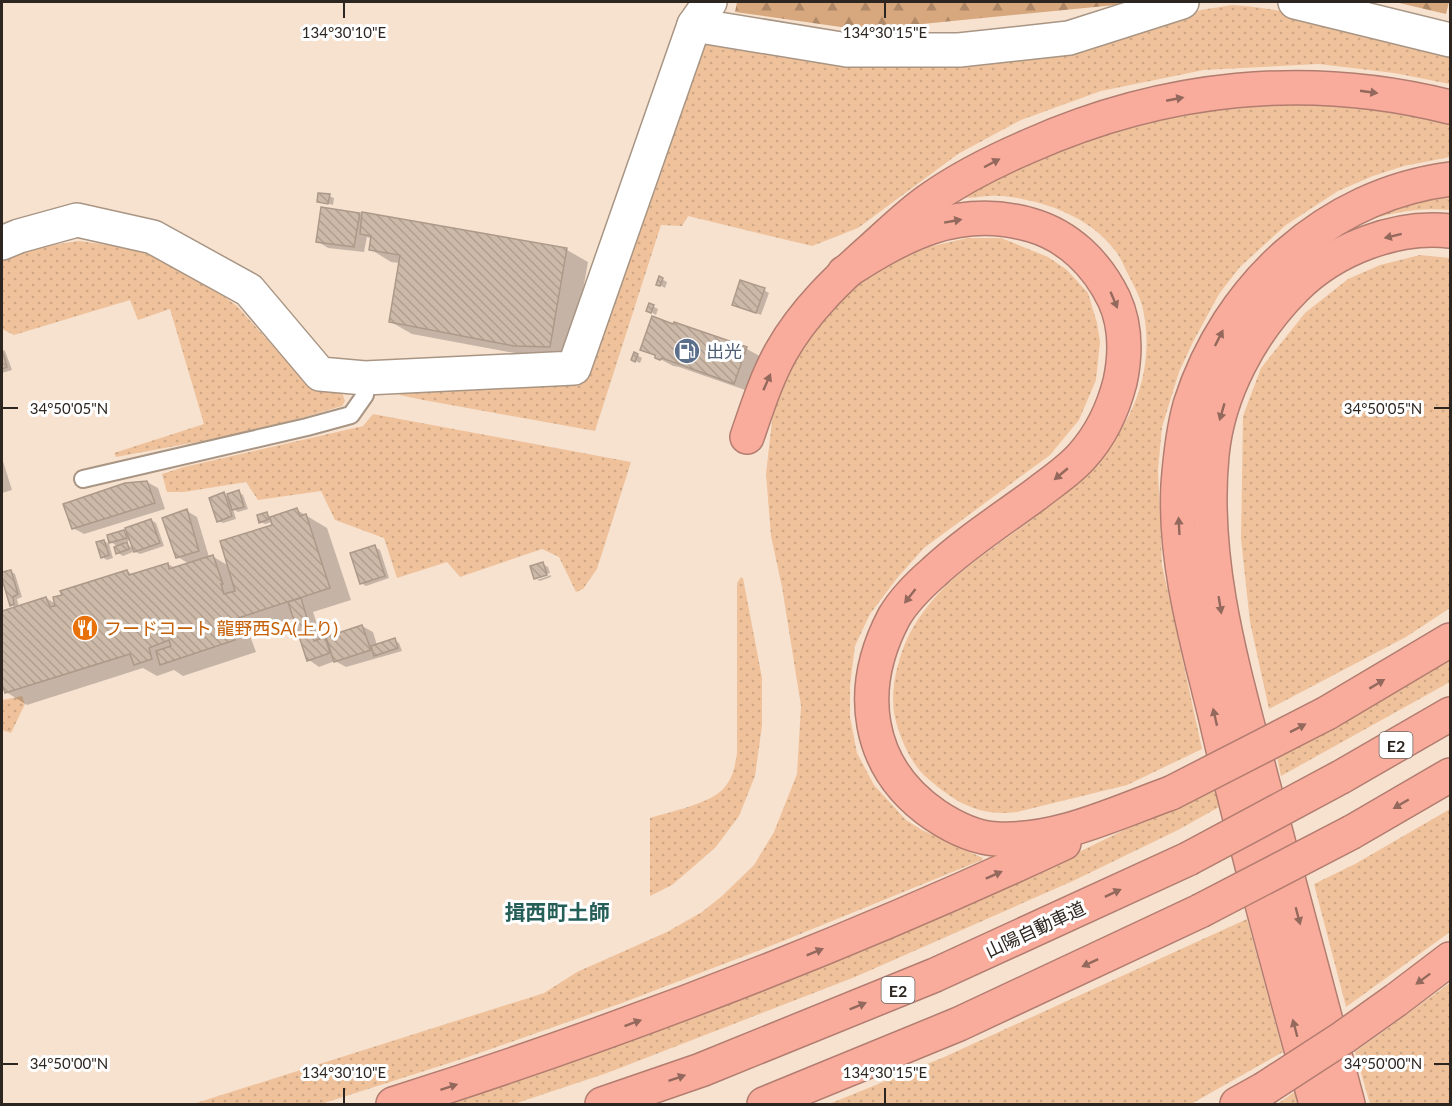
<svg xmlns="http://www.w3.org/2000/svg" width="1452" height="1106" viewBox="0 0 1452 1106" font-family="Lato,'Noto Sans JP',sans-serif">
  <defs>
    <pattern id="grass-dots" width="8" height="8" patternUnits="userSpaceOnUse" patternTransform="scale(1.5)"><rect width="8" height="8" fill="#efc29c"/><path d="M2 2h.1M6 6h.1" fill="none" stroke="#cda786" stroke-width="1.8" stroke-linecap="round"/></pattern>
    <pattern id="forest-firs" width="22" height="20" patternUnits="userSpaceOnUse" patternTransform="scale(1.5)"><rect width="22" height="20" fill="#d7a77e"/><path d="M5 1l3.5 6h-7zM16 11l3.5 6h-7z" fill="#af8867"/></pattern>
    <pattern id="building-back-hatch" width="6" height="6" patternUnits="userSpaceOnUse" patternTransform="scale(1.5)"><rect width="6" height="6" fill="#cdb9a8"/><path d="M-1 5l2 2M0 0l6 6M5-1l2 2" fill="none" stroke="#b09f90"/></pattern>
  </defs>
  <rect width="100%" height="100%" fill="#f7e2d0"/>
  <g fill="url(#grass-dots)">
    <path d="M1232,5C1304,10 1381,34 1450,53V84L1394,73L1319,64L1204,70L1101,91L1021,120L958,154L858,228L812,246L688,216L682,226L661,225L595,431L418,399L400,395L393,389L575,383L705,42L1134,35L1201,10Z"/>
    <path d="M1313,103L1411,114L1450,124V157L1404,166L1373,176L1338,191L1286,225L1240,267L1219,294L1193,342L1179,372L1162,427L1158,470L1162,565L1202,749L1127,785L1017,812C978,817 955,802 926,777C910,763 898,734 894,713C891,689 896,668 904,646C932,578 1001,547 1054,502C1092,470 1123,439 1139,391C1148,362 1149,334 1142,305C1139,295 1134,286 1129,276C1124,267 1120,255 1113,248C1092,221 1055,205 1022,199C1012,197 1000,195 990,196C981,196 972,199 963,197L1025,162L1100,132L1179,113L1245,105Z"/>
    <path d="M1450,194V210C1417,207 1394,212 1362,222L1406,202Z"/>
    <polygon points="967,238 1001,238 1048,257 1067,270 1088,293 1097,323 1100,342 1096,380 1079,420 1050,455 924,548 898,577 870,614 855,646 850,685 850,717 857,753 874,785 906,820 922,830 983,858 982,860 778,943 622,1003 465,1058 321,1104 193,1104 544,993 577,972 667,932 702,912 722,896 754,865 774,832 797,774 801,706 782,587 771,536 766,474 773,412 789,369 821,321 855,286 901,259 929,247"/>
    <polygon points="79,241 130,248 168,262 201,280 237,306 298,374 313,384 341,390 345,401 342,406 261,430 116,457 114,453 204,424 170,309 138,320 130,300 14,335 2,329 2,260 32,248"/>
    <polygon points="1420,255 1450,258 1450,608 1406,637 1269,709 1250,622 1241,539 1243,416 1261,368 1305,313 1348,279 1380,265"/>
    <polygon points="373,414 631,462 597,569 583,589 576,592 559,557 542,549 460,577 447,562 397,578 384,538 335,520 321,491 258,500 246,482 184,492 167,492 162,474 184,467 363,426"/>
    <path d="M741,577L743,578L762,678V726L755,776L739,816L715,848L672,885L650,896V818C669,812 712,803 724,788C733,778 735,766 737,753V583Z"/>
    <polygon points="1450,658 1450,682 1281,776 1277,758"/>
    <polygon points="22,696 25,704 11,733 2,730 2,697 3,700"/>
    <polygon points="1214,786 1219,807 1178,830 1075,880 855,977 607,1073 514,1104 437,1104 1032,875"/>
    <polygon points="1450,809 1450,932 1346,1007 1314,884 1355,864"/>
    <polygon points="1247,919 1283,1052 1191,1104 829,1104 942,1058"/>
    <polygon points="1450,983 1450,1104 1370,1104 1355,1052"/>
    <polygon points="1296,1091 1300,1104 1277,1104"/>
  </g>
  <g fill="url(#forest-firs)">
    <polygon points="737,2 1146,2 862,30 735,12"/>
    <polygon points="1395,2 1449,2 1446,14"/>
  </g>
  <g fill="#0003" fill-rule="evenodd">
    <polygon points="329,196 334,198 333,205 319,201"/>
    <polygon points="364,213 567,250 588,262 571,358 536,357 412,334 391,322 400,263 391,262 370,249 372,239 367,237 364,252 328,248 317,241 359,214 363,217"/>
    <polygon points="660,278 667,282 665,288 658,284"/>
    <polygon points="764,290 769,293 761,315 739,307"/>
    <polygon points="650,305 658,309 656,315 648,310"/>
    <polygon points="675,323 747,349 763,358 751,392 679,367 673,366 642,349"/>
    <polygon points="2,349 5,351 12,370 2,373"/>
    <polygon points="637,355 642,358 640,363 633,360"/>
    <polygon points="2,458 12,490 2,493"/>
    <polygon points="147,482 158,488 165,509 84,534 73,528"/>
    <polygon points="238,492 243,495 248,509 238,512 233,509 236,519 223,523 218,521 224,494 227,496"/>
    <polygon points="297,510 327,528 351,600 313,612 322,640 362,626 373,632 377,645 394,640 399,643 402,651 346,667 335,661 319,667 309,660 295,618 249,633 256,652 183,676 174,670 157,676 143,668 27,705 6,692 2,679 2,613 17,608 11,605 2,574 10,571 15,574 22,597 17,599 19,607 46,598 56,604 127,571 133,575 168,564 175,568 189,564 178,557 187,511 197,517 209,557 212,556 229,566 273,526 272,522 265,524 260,522 266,514 271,517"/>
    <path d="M151,520L156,523L164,546L140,554L132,550L133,552L123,556L118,553V547L111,542L124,532L130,535ZM131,540L134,549L124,542Z"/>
    <polygon points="104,541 109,544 113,558 107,560 102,557"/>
    <polygon points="375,547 380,550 389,578 366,586 361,583"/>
    <polygon points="543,564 548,567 550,573 537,577 537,579 535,578"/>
    <polygon points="551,575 551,577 540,581 537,580"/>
  </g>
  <g fill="url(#building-back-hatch)" stroke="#ad9989" stroke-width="1.5">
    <polygon points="318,193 330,194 328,204 317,202"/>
    <polygon points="321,207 360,213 354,247 316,242"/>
    <polygon points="362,212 567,248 550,347 514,346 389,322 400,255 369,250 371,236 360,234"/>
    <polygon points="659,276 663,278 660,286 656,285"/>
    <polygon points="740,280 765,288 756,313 732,305"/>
    <polygon points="649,303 654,305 651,313 646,311"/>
    <polygon points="652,316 673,324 674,322 747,347 734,384 662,358 660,360 655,358 655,355 640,350"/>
    <polygon points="2,350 7,367 2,369"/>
    <polygon points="634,352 638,354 635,362 631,360"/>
    <polygon points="147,481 155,503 72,529 63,504 125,483"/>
    <polygon points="239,490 244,507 232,510 227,494"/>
    <polygon points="224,492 232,516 217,522 209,498"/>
    <polygon points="297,508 300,516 306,514 330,588 229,621 235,640 160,665 156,651 171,646 169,640 149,648 152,659 134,665 130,654 5,693 2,684 2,611 46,597 50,607 55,606 53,597 62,595 60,591 127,570 129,575 168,563 169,569 213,555 223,584 221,584 224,594 235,591 220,541 272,525 270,517"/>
    <polygon points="187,509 199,551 176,558 162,518"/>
    <polygon points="267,512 269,519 259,523 257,515"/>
    <polygon points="151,519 160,543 134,552 125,528"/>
    <polygon points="124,530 127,538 109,543 107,535"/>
    <polygon points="104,540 109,555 101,558 96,542"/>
    <polygon points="127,542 129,549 116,554 114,547"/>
    <polygon points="375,545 385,576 360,584 350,553"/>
    <polygon points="543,562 547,575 534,579 530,566"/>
    <polygon points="11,570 18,594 13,597 14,604 10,606 2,579 2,572"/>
    <polygon points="301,598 314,641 325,637 330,653 307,661 288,602"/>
    <polygon points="362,625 371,650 334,662 326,637"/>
    <polygon points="395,638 398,648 374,656 371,646"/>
  </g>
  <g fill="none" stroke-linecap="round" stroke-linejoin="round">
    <g stroke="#a89584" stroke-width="20">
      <polyline id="service" points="83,479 307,427 351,415 365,395 365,378"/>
    </g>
    <g stroke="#a89584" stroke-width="36">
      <g id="minor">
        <polyline points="1295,2 1450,40"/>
        <polyline points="694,25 847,50 959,50 1069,38 1182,2"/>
        <polyline points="2,243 19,236 77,220 153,237 249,290 320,374 365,378 574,368 694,25 710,2"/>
      </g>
    </g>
    <g stroke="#b27d70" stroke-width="36">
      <g id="motorway">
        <path d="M844,273C903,235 958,204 1031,225C1069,236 1097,264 1114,299C1126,325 1126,354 1120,382C1113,409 1101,435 1082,456C1069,471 1050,483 1035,495C1001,520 965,543 934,572C919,585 904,600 894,617C856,689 865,767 935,815C953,827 975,838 997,839C1057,842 1115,813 1171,793"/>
        <path d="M747,437C757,408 766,379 781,352C804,311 839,278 874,247C892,231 909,214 929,200C960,178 994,161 1029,146C1164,86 1307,71 1450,107"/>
        <polyline points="1327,713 1450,640"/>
        <polyline points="1341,777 1450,714"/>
        <polyline points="1352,832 1450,775"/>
        <polyline points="1396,1000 1450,959"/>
        <path d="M393,1104C622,1031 846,945 1064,843"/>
        <polyline points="602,1104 701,1070 935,975 1188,859"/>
        <polyline points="764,1104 959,1024 1200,911"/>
        <polyline points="1237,1104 1264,1089"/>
        <path d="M1316,1104C1281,975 1245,846 1215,715C1197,641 1174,563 1178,485C1180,458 1183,430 1190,405C1227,287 1327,195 1450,179"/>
        <path d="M1348,1104C1319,996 1290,888 1262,780C1235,674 1201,566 1212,455C1218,393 1251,332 1295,288C1334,249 1396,225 1450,231"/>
      </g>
    </g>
    <use href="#service" stroke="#fff" stroke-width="16"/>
    <use href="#minor" stroke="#fff" stroke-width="33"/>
    <use href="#motorway" stroke="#f9ac9b" stroke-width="33"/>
    <g stroke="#b27d70" stroke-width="36" stroke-linecap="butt">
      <g id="motorway-bridge">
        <polyline points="1171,793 1327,713"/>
        <polyline points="1188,859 1341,777"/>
        <polyline points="1200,911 1352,832"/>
        <polyline points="1264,1089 1344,1037 1396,1000"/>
      </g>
    </g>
    <use href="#motorway-bridge" stroke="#f9ac9b" stroke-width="33"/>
  </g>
  <defs><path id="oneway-solid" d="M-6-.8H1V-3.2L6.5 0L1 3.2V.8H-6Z" transform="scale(1.5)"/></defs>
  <g fill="#93685d">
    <use href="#oneway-solid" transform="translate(1369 92) rotate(8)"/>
    <use href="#oneway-solid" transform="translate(1175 99) rotate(-11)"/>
    <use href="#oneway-solid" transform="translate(992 163) rotate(-28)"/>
    <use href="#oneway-solid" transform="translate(953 221) rotate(-10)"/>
    <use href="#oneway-solid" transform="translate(1393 236) rotate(166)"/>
    <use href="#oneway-solid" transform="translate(1114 300) rotate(67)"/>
    <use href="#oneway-solid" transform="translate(1219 338) rotate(-63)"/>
    <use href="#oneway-solid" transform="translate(767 382) rotate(-66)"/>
    <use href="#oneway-solid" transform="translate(1222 412) rotate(106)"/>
    <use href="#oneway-solid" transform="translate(1061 474) rotate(140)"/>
    <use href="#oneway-solid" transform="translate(1179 526) rotate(-93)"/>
    <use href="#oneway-solid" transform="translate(910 596) rotate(128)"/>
    <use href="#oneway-solid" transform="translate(1220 605) rotate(81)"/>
    <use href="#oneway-solid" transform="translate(1377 684) rotate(-31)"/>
    <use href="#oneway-solid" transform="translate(1215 717) rotate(-103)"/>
    <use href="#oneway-solid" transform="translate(1298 728) rotate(-27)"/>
    <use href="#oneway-solid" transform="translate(1401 804) rotate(150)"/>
    <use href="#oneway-solid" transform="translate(994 875) rotate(-24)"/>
    <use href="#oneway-solid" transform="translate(1113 893) rotate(-25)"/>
    <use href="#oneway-solid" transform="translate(1298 916) rotate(75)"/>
    <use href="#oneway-solid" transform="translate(815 952) rotate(-22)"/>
    <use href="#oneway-solid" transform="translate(1090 963) rotate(155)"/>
    <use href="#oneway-solid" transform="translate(1423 979) rotate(143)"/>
    <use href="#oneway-solid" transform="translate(858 1006) rotate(-22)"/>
    <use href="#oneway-solid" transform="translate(633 1023) rotate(-20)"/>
    <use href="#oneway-solid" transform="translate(1295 1028) rotate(-105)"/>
    <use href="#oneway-solid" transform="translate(677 1078) rotate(-19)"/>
    <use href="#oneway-solid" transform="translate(449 1087) rotate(-18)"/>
  </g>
  <path fill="none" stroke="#2d251f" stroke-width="2" d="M344,3V18M885,3V18M3,408H18M1434,408H1449M3,1064H18M1434,1064H1449M344,1088V1103M885,1088V1103"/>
  <defs>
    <g id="fuel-disc" transform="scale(1.35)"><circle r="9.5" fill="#5c6f8a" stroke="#fff"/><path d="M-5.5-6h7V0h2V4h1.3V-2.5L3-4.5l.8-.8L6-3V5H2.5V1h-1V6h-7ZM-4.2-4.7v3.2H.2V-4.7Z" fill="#fff"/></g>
    <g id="restaurant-disc" transform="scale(1.35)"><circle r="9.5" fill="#e8710a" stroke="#fff"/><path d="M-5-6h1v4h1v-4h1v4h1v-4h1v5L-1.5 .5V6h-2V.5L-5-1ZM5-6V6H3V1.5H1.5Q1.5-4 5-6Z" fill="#fff"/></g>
  </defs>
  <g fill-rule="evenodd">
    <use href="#fuel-disc" x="687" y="351"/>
    <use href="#restaurant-disc" x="85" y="628"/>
  </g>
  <g text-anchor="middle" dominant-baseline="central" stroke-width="6" stroke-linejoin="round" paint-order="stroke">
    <g fill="#fff" stroke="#6c6662" stroke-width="1.5">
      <rect x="1379.5" y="732" width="33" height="26" rx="4.5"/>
      <rect x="881.5" y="977" width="33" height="26" rx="4.5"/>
    </g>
    <g font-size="16" font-weight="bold" fill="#2d251f">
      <text x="1396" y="745">E2</text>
      <text x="898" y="990">E2</text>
    </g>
    <g font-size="18" fill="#4e5e75" stroke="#fff" text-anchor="start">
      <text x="706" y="351">出光</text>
    </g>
    <g font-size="18" fill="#c56008" stroke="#fff" text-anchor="start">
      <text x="104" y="628">フードコート 龍野西SA(上り)</text>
    </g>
    <g font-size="18" fill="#2d251f" stroke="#fff">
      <text transform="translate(1035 929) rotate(-25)">山陽自動車道</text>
    </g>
    <g font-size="21" font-weight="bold" fill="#265f58" stroke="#fff">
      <text x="557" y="911">揖西町土師</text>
    </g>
  </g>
  <g font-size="15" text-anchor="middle" fill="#2d251f" stroke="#fff" stroke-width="6" stroke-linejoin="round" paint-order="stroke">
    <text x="344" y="38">134°30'10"E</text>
    <text x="885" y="38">134°30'15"E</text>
    <text x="69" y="414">34°50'05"N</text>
    <text x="1383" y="414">34°50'05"N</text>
    <text x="69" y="1069">34°50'00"N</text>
    <text x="1383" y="1069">34°50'00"N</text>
    <text x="344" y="1078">134°30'10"E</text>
    <text x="885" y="1078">134°30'15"E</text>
  </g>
  <rect width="1452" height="1106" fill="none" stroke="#2d251f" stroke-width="6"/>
</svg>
